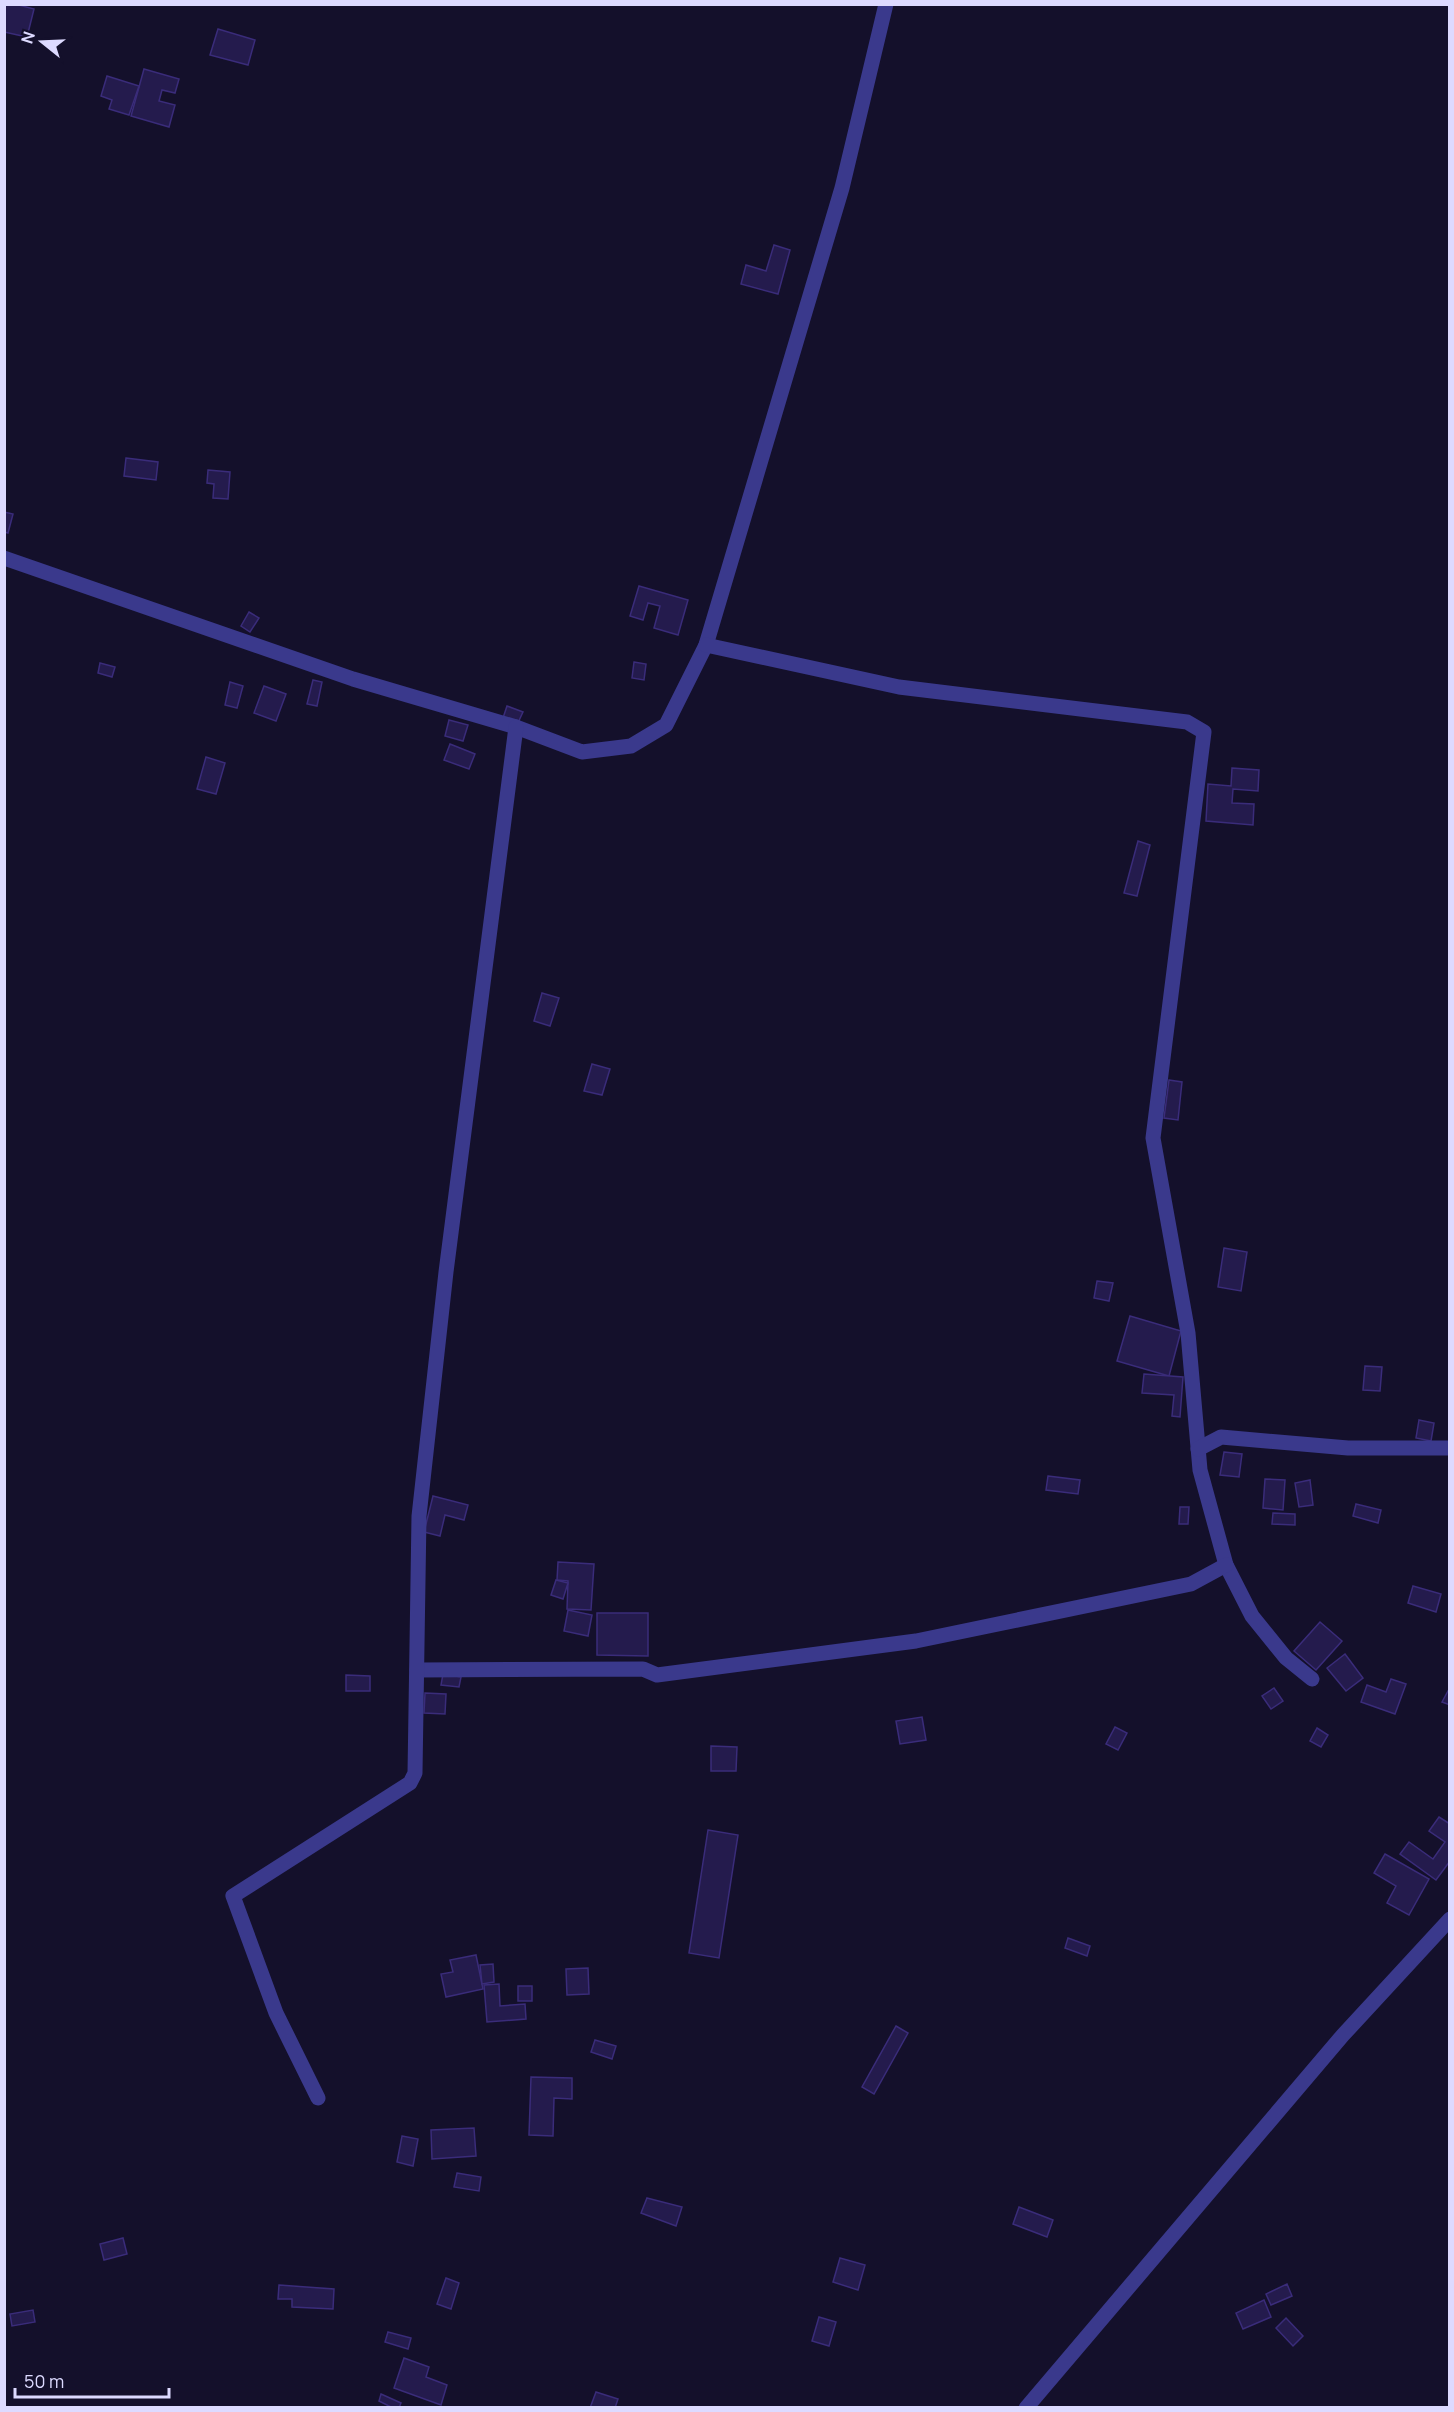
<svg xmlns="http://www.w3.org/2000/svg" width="1454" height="2412" viewBox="0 0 1454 2412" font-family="Manrope,sans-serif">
  <rect width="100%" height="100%" fill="#14102b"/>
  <g fill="#241b4d" stroke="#3a2c7a" stroke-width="1.5">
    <polygon points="4,4 15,4 34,9 27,37 4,32"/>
    <polygon points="218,29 255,40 248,65 210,55"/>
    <polygon points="144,69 179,79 175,93 162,90 159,101 175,105 169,127 131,116"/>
    <polygon points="107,76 139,86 129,115 109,109 112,100 101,96"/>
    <polygon points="774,245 790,250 778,294 741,284 746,265 766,271"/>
    <polygon points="126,458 158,462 156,480 124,476"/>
    <polygon points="208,470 230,472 228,499 213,498 214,484 207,483"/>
    <polygon points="4,512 13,514 8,533 4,532"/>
    <polygon points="639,586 688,600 678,635 654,628 660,606 648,603 643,620 630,616"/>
    <polygon points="249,612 259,618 250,632 241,626"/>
    <polygon points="634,662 646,664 644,680 632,678"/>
    <polygon points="100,663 115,667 112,677 98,673"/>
    <polygon points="313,680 322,682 317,706 307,704"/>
    <polygon points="230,682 243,686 237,708 225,705"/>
    <polygon points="264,686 286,694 276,721 254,713"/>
    <polygon points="507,706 523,712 516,727 503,718"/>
    <polygon points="449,720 468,725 463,741 445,736"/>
    <polygon points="450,744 475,754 469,769 444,760"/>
    <polygon points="206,757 225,763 216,794 197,789"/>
    <polygon points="1232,768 1259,770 1258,791 1233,789 1232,803 1254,804 1253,825 1206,821 1208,784 1231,786"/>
    <polygon points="1138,841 1150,845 1137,896 1124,893"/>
    <polygon points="542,993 559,998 550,1026 534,1021"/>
    <polygon points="592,1064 610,1069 602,1095 584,1091"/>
    <polygon points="1169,1080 1182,1082 1178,1120 1164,1118"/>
    <polygon points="1224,1248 1247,1252 1241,1291 1218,1287"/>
    <polygon points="1097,1281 1113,1283 1109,1301 1094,1298"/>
    <polygon points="1130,1316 1181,1331 1169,1376 1117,1361"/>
    <polygon points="1365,1366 1382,1367 1380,1391 1363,1390"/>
    <polygon points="1144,1374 1183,1377 1180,1417 1172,1416 1174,1395 1142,1393"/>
    <polygon points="1419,1420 1434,1423 1431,1441 1416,1438"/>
    <polygon points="1224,1452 1242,1454 1239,1477 1220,1475"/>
    <polygon points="1048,1476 1080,1480 1078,1494 1046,1490"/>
    <polygon points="1265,1479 1285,1480 1283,1510 1263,1508"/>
    <polygon points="1310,1480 1313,1505 1299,1507 1295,1483"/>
    <polygon points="433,1496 468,1505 464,1520 445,1515 440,1536 424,1532"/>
    <polygon points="1356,1504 1381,1510 1378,1523 1353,1516"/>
    <polygon points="1180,1507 1189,1507 1188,1524 1179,1524"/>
    <polygon points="1273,1513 1295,1514 1295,1525 1272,1524"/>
    <polygon points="558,1562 594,1564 591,1610 567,1609 568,1581 557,1580"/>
    <polygon points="556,1580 568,1583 563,1599 551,1595"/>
    <polygon points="1413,1586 1441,1594 1436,1612 1408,1603"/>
    <polygon points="568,1610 592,1615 588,1636 564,1631"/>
    <polygon points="597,1613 648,1613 648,1656 597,1655"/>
    <polygon points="1320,1622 1342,1641 1316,1670 1294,1651"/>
    <polygon points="1345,1654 1363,1678 1346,1691 1327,1668"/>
    <polygon points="443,1674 461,1677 459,1687 441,1685"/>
    <polygon points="346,1675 370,1676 370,1691 346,1691"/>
    <polygon points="1391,1679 1406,1684 1395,1714 1361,1702 1367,1685 1386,1692"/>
    <polygon points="1274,1688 1283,1701 1271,1709 1262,1696"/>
    <polygon points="1448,1691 1450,1692 1450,1705 1442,1702"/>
    <polygon points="425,1693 446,1694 445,1714 424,1713"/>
    <polygon points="922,1717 926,1740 900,1744 896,1721"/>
    <polygon points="1115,1727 1127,1733 1118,1750 1106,1744"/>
    <polygon points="1317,1728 1328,1735 1321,1747 1310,1741"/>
    <polygon points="711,1746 737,1747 736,1771 711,1771"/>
    <polygon points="1439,1817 1450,1824 1450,1861 1436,1880 1400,1854 1409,1842 1433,1859 1445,1842 1429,1831"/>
    <polygon points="708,1830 738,1835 719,1958 689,1953"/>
    <polygon points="1385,1854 1429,1879 1409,1915 1387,1903 1396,1886 1374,1873"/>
    <polygon points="1068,1938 1090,1946 1087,1956 1065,1948"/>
    <polygon points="476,1955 483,1989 446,1997 441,1974 453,1972 450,1960"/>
    <polygon points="493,1964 494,1982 482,1984 480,1965"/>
    <polygon points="588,1968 589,1994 567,1995 566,1969"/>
    <polygon points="499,1984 500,2006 525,2004 526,2019 487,2022 484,1985"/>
    <rect x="518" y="1986" width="14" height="15"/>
    <polygon points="896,2026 908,2033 874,2094 862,2087"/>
    <polygon points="595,2040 616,2046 612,2059 591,2052"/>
    <polygon points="531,2077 572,2078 572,2099 554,2098 553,2136 529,2135"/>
    <polygon points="474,2128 476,2156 432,2159 431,2130"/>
    <polygon points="402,2136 418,2139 413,2166 397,2162"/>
    <polygon points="457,2173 481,2177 479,2191 454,2187"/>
    <polygon points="647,2198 682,2207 676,2226 641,2213"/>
    <polygon points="1019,2207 1053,2220 1047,2237 1013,2224"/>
    <polygon points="123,2238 127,2254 104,2260 100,2244"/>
    <polygon points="840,2258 865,2265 858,2290 833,2282"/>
    <polygon points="446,2278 459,2283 451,2309 437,2304"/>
    <polygon points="1287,2284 1292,2296 1271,2305 1266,2294"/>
    <polygon points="279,2285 334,2289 333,2309 292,2307 292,2299 278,2299"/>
    <polygon points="1264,2300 1271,2317 1243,2329 1236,2313"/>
    <polygon points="33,2310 35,2322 12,2326 10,2314"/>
    <polygon points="819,2317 836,2322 829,2346 812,2341"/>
    <polygon points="1286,2318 1303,2336 1293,2346 1276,2328"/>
    <polygon points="388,2332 411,2338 408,2349 385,2342"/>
    <polygon points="404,2358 429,2367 426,2377 447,2385 441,2405 394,2388"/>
    <polygon points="596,2392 618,2399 615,2408 590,2408"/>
    <polygon points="381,2394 401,2403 399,2408 393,2408 379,2401"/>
  </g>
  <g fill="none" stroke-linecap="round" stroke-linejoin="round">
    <g stroke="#3a398c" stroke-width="15">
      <polyline points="4,558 353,679 516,727 582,752 631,746 666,725 706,645 842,188 886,4"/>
      <polyline points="706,645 899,687 1187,722 1204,732 1153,1138 1188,1333 1200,1470 1226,1565 1252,1616 1286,1658 1312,1679"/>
      <polyline points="1198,1449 1221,1437 1348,1448 1450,1448"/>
      <polyline points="417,1670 643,1669 657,1675 916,1641 1191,1584 1226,1565"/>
      <polyline points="318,2098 276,2013 233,1896 410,1783 415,1773 419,1516 446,1272 516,727"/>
      <polyline points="1026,2408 1343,2035 1450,1919"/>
    </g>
  </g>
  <rect width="1454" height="2412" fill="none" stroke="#dddaff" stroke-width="12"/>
  <g transform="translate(42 42) rotate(288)" stroke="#14102b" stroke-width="4.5" paint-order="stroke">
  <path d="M0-4.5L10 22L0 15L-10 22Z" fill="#dddaff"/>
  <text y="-9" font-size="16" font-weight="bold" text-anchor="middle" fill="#dddaff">N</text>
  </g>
  <path d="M15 2388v9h154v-9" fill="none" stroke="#dddaff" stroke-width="3"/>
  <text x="24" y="2388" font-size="18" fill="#dddaff" stroke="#14102b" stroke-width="4.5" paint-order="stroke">50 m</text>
</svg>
